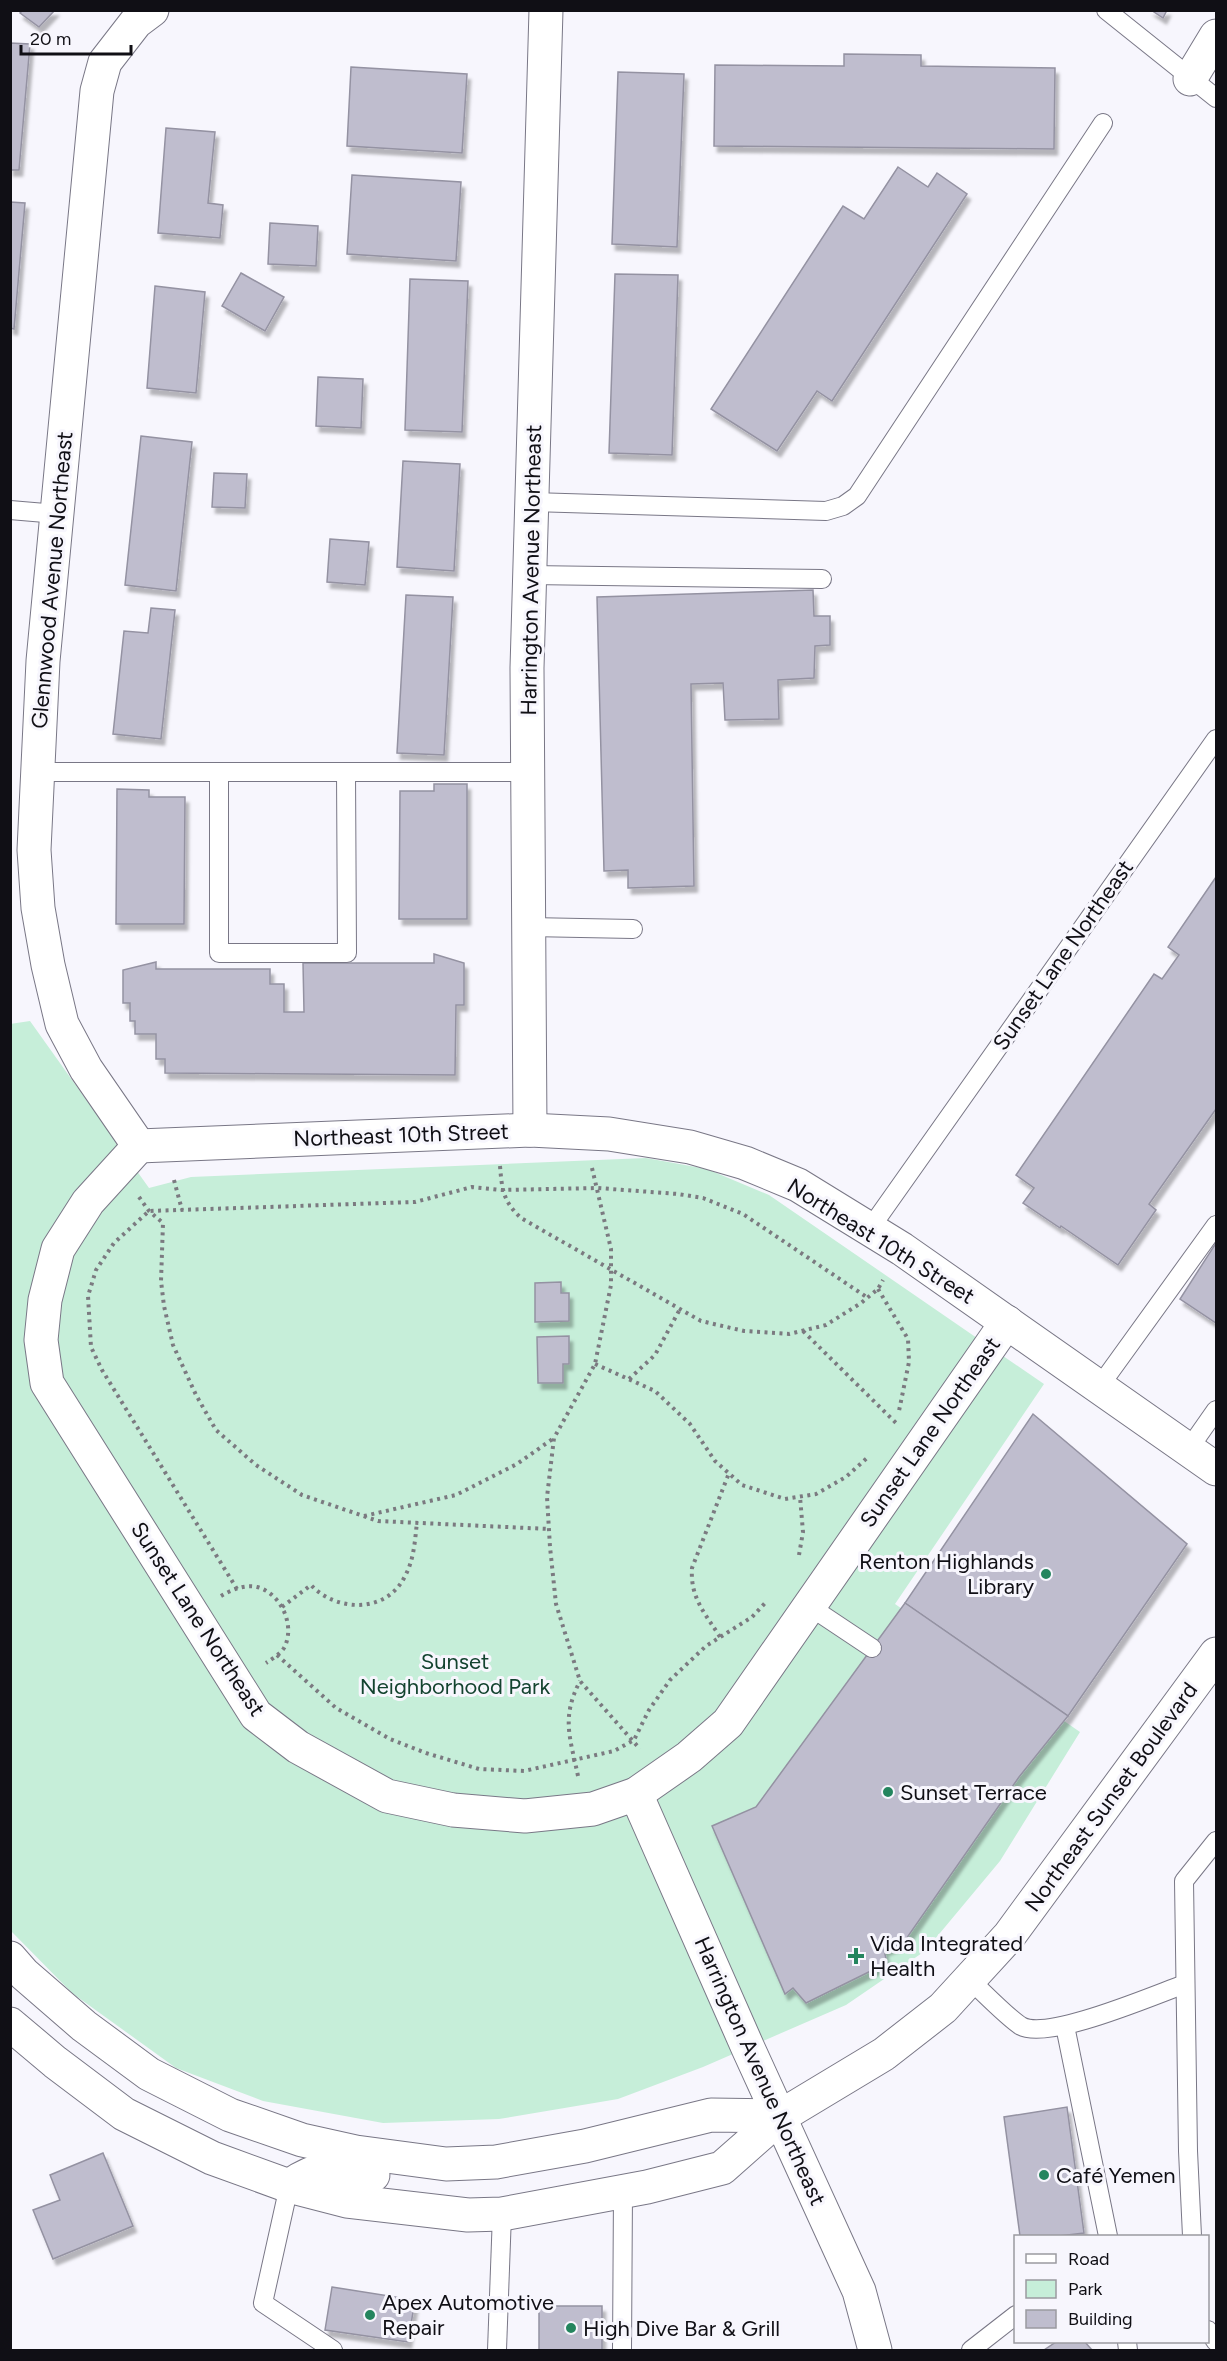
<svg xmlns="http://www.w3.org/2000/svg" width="1227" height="2361" viewBox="0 0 1227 2361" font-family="Figtree,sans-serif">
  <defs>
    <filter id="shadow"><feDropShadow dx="3.5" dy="6" stdDeviation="1.5" flood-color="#0004"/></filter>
  </defs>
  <rect width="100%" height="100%" fill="#f7f6fd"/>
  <polygon fill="#c6eed9" points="30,1021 149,1188 191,1177 646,1158 707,1169 769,1195 1044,1384 895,1604 1080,1732 1000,1861 925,1951 846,2005 703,2067 618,2099 499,2119 383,2123 263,2101 176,2068 72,1993 11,1931 10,1024"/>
  <g fill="#bfbdce" stroke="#9492a2" stroke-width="1.5" filter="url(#shadow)">
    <polygon points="23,10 55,10 39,27 20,13"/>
    <polygon points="1151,10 1167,10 1163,18"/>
    <polygon points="10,43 30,44 19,170 10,170"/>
    <polygon points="844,54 921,55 921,66 1055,68 1054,149 714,146 715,65 844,66"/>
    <polygon points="351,67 467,74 462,153 347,146"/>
    <polygon points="618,72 684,74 677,247 612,244"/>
    <polygon points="166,128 215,132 208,203 223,205 220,238 158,233"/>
    <polygon points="898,167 928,187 937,173 967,194 832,401 817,391 777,451 711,409 843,206 864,219"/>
    <polygon points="352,175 461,182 456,261 347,254"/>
    <polygon points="10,202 25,203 14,329 10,328"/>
    <polygon points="270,223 318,226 316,266 268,264"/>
    <polygon points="241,273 284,297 265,331 222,306"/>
    <polygon points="615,274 678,275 672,455 609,453"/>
    <polygon points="410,279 468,281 462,432 405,430"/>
    <polygon points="155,286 205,292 196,393 147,388"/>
    <polygon points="318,377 363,379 361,428 316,426"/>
    <polygon points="141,436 192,442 176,591 125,585"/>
    <polygon points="403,461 460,464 454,571 397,567"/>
    <polygon points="214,473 247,474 245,508 212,507"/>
    <polygon points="330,539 369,542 365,585 327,582"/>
    <polygon points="813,590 814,616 830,616 830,645 815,646 814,678 778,680 779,719 725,720 723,683 691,684 694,886 628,888 628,870 604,871 597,597"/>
    <polygon points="406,595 453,597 444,755 397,753"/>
    <polygon points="151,608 175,610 161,739 113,734 124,631 148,633"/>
    <polygon points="434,784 467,784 467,919 399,919 400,791 434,791"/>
    <polygon points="117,789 149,790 149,797 185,797 184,924 116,924"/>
    <polygon points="1216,877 1216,1109 1149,1204 1156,1210 1118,1265 1061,1226 1060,1228 1023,1203 1034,1188 1016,1175 1154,974 1162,979 1179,955 1168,947"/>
    <polygon points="434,954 464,963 464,1005 456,1005 455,1075 165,1073 165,1059 156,1059 156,1034 135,1034 135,1021 130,1021 130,1003 123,1003 123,970 156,962 156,969 270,969 270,984 284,984 284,1012 304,1012 303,963 434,963"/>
    <polygon points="1216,1243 1216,1323 1180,1299"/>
    <polygon points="561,1282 561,1293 569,1293 569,1321 535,1322 535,1283"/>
    <polygon points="569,1336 569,1364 563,1364 563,1383 538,1383 537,1337"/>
    <polygon points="1033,1414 1187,1544 1068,1716 905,1603"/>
    <polygon points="905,1603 1068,1716 1019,1777 904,1942 884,1950 887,1963 806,2003 793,1988 785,1994 712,1826 756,1807"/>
    <polygon points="1067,2107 1084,2233 1059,2236 1020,2236 1004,2117"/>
    <polygon points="103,2153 133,2226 53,2259 33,2210 60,2200 50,2175"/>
    <polygon points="332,2287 415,2300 408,2342 325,2330"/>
    <rect x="539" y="2306" width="63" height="44"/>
    <polygon points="1056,2342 1085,2342 1092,2350 1044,2350"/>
  </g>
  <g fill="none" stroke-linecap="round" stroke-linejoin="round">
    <g stroke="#797786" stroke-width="20">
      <g id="service">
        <polyline points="1106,10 1216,98"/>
        <polyline points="532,502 826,511 843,506 857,496 1103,123"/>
        <polyline points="10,510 57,514"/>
        <polyline points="530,575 822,579"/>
        <polyline points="38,772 528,772"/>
        <polyline points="219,772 219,953 347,953 346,772"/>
        <polyline points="529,927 633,929"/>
        <polyline points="869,1230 1216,739"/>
        <polyline points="1099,1387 1216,1225"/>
        <polyline points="1188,1450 1216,1410"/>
        <polyline points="809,1606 872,1648"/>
        <path d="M969,1979C982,1991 1008,2018 1021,2026C1048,2041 1154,1995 1185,1984"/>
        <polyline points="1065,2026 1108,2236"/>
        <polyline points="289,2186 263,2303 333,2350"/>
        <polyline points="1192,2236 1188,2151 1184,1881 1216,1841"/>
        <polyline points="1208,2330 1216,2342"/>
        <polyline points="1127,2342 1128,2350"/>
        <polyline points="497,2350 502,2214"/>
        <polyline points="622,2350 623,2192"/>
        <polyline points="971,2350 1016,2315"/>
      </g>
    </g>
    <g stroke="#797786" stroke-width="35">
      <g id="minor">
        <polyline points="1190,79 1216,36"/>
        <polyline points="530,1130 527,668 546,10"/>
        <polyline points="139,1146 88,1202 58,1249 45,1300 41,1340 47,1383 256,1715 298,1747 387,1796 453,1810 525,1816 593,1809 636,1794 689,1757 728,1723 1007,1322"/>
        <polyline points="139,1146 86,1069 62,1024 48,965 38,908 34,850 43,661 97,91 105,62 136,22 152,10"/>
        <polyline points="139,1146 530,1130 609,1134 690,1147 745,1163 798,1185 902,1249 1216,1469"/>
        <polyline points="636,1794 748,2048 859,2291 875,2350"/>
      </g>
    </g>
    <g stroke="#797786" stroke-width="35">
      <g id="primary">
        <polyline points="10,1958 24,1974 84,2026 149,2074 230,2115 302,2140 356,2152 446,2164 496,2162 585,2146 711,2115 781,2116"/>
        <polyline points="10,2024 55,2062 124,2114 212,2158 289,2186 347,2201 468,2215 502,2214 647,2187 722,2168 781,2116 884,2054 943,2008 1009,1936 1216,1654"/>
        <path d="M289,2186C322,2163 336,2169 373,2175"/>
      </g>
    </g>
    <g stroke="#7b7a80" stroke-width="4" stroke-dasharray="3 4.5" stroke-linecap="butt">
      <path d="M500,1166C502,1190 503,1201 521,1218L701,1321L744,1331L789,1334L826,1325L861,1303L878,1289L883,1280"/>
      <polyline points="592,1168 611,1249 611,1285 595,1364 554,1438 547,1497 550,1547 556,1604 580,1681 640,1749"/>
      <polyline points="174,1180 182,1210"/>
      <polyline points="139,1197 149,1211 163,1223 161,1281 164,1306 173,1345 196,1395 216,1430 256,1465 302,1495 378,1521 549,1529"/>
      <polyline points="878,1289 908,1339 909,1362 899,1411"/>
      <polyline points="803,1331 896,1423"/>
      <polyline points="595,1364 655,1391 690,1424 715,1461 742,1485 785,1499 816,1494 846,1477 867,1458"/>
      <polyline points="629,1379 655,1355 680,1309"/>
      <polyline points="364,1516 456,1495 517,1464 554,1438"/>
      <polyline points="799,1555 803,1532 800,1497"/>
      <polyline points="237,1589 102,1370 91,1347 88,1296 96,1270 114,1243 149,1211 415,1202 472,1187 502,1190 598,1188 678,1194 703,1198 743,1214 868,1298"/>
      <path d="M221,1596C231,1590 245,1584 257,1587C281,1593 296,1626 284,1648C280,1654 272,1659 266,1663"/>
      <path d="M282,1607L311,1585C336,1612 387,1614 405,1576C414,1560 415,1540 417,1522"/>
      <path d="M720,1637C705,1613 690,1598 692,1568L729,1473"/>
      <polyline points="277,1655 336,1708 390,1739 426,1753 479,1769 524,1771 614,1751 634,1740 649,1710 670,1680 706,1646 752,1617 766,1602"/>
      <path d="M578,1776C570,1737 561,1718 580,1681"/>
    </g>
    <use href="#service" stroke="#fff" stroke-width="18"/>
    <use href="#minor" stroke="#fff" stroke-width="33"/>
    <use href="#primary" stroke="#fff" stroke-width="33"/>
  </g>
  <g fill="#24855e" stroke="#f7f6fd" stroke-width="2">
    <circle cx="1046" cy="1574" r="6"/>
    <circle cx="888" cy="1792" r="6"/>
    <path d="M853 1947h6v6h6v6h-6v6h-6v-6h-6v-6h6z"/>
    <circle cx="1044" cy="2175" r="6"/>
    <circle cx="370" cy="2315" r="6"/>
    <circle cx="571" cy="2328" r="6"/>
  </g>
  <g text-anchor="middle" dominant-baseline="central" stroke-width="6" stroke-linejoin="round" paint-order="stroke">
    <g font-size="22" fill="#100f15" stroke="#f7f6fd">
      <text transform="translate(531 570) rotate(-89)">Harrington Avenue Northeast</text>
      <text transform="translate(52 580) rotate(-85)">Glennwood Avenue Northeast</text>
      <text transform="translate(1063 955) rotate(-55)">Sunset Lane Northeast</text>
      <text transform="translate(401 1135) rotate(-2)">Northeast 10th Street</text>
      <text transform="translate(881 1241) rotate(32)">Northeast 10th Street</text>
      <text transform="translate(930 1432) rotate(-55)">Sunset Lane Northeast</text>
      <text transform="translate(198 1619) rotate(57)">Sunset Lane Northeast</text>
      <text transform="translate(1111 1797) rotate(-54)">Northeast Sunset Boulevard</text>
      <text transform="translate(760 2071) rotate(66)">Harrington Avenue Northeast</text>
    </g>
    <g font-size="22" fill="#100f15" stroke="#f7f6fd" text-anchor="start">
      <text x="1034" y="1561" text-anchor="end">Renton Highlands<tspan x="1034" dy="25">Library</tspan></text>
      <text x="900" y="1792">Sunset Terrace</text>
      <text x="870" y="1943">Vida Integrated<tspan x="870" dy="25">Health</tspan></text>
      <text x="1056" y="2175">Café Yemen</text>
      <text x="382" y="2302">Apex Automotive<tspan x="382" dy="25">Repair</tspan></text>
      <text x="583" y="2328">High Dive Bar &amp; Grill</text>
    </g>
    <g font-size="22" fill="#13432f" stroke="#f7f6fd">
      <text x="455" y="1661">Sunset<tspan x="455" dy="25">Neighborhood Park</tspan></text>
    </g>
  </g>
  <rect width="1227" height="2361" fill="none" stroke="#100f15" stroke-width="24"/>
  <rect x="1014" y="2235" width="195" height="108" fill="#f7f6fd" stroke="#9b9aa0" stroke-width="1.5"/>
  <rect x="1026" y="2254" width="30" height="9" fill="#ffffff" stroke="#9b9aa0" stroke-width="1.5"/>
  <text x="1068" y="2265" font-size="18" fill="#100f15">Road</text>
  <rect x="1026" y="2280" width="30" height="18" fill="#c6eed9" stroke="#9b9aa0" stroke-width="1.5"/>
  <text x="1068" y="2295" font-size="18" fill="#100f15">Park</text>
  <rect x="1026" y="2310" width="30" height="18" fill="#bfbdce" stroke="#9b9aa0" stroke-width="1.5"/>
  <text x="1068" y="2325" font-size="18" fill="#100f15">Building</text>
  <path d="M21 45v9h110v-9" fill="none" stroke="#100f15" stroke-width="3"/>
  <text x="30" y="45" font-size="18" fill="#100f15" stroke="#f7f6fd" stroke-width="4.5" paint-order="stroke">20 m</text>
</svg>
